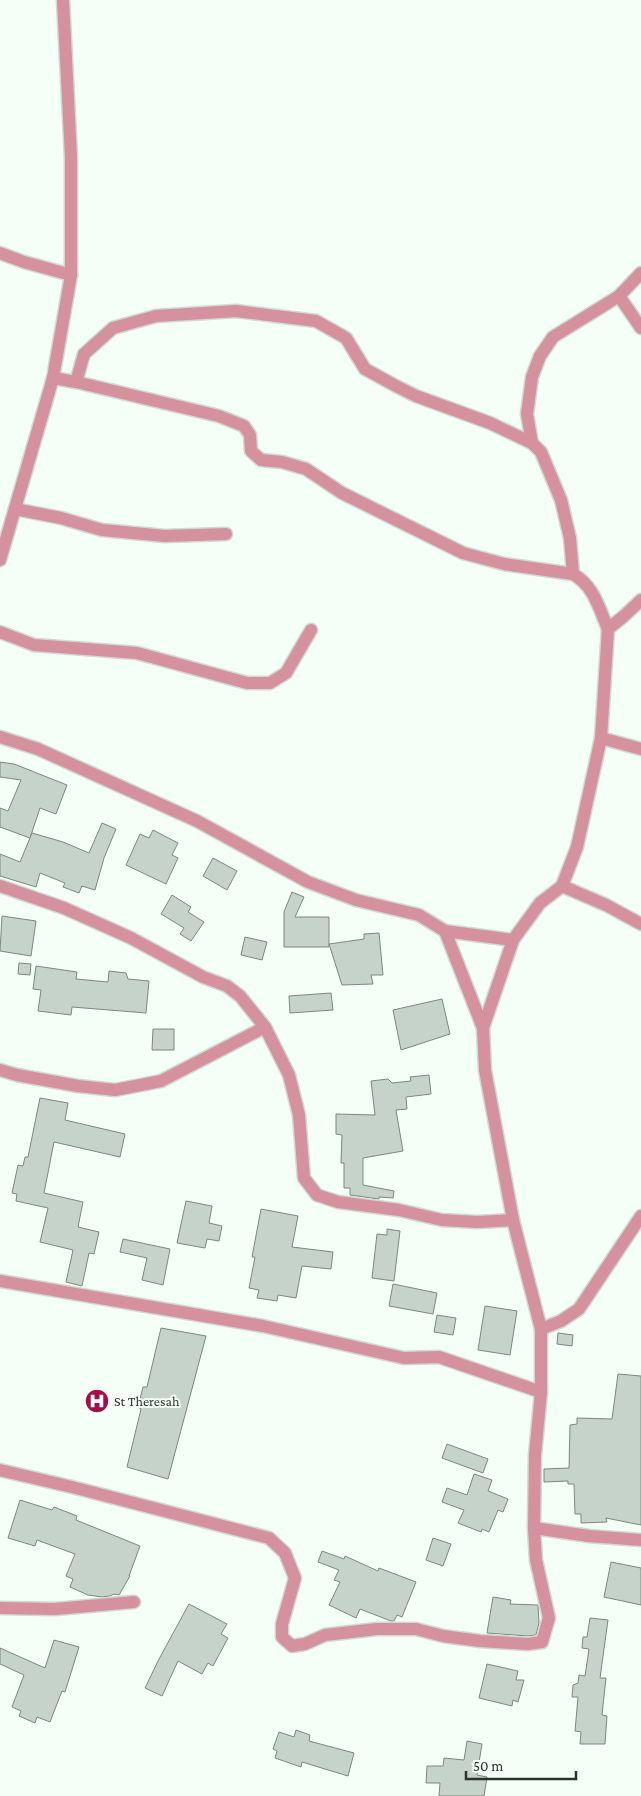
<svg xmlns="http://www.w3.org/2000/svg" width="641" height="1796" viewBox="0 0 641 1796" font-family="'Crimson Pro',serif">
  <rect width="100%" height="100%" fill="#f3fff7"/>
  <g fill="#c5d3ca" stroke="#7b887f">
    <polygon points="0,762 14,764 67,785 56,814 40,808 30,838 0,827 0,808 8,811 21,780 0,777"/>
    <polygon points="102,823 116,829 104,858 95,890 82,886 79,893 63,887 65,883 40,873 36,887 0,876 0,854 20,862 32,833 63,842 89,853"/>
    <polygon points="153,830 178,843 172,855 178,858 166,884 126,865 140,834 149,838"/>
    <polygon points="213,858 237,871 227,890 203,876"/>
    <polygon points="292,892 304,897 295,917 329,917 329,944 364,939 364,934 379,933 383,975 371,975 373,984 342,985 329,944 329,947 284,947 284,912"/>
    <polygon points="172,895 191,907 188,912 204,922 191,941 180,934 184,928 161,914"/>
    <polygon points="2,916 36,921 31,956 0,951"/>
    <polygon points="245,937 267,942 262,960 241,955"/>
    <polygon points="19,963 31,964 30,975 18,974"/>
    <polygon points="36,966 77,972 76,979 108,982 109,971 126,973 128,979 149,981 146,1013 72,1007 71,1015 38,1011 41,990 33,989"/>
    <polygon points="331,993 333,1010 290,1013 289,996"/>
    <polygon points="442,999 450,1034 401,1050 393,1010"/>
    <polygon points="153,1029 174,1029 174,1050 152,1050"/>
    <polygon points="429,1075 431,1094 406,1097 407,1109 396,1110 403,1151 363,1158 363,1185 394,1191 393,1198 379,1197 379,1199 350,1195 350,1188 344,1188 344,1163 341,1163 342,1135 336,1134 336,1114 375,1115 371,1081 388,1079 392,1083 411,1081 410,1077"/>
    <polygon points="40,1098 68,1103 65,1120 125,1134 120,1157 54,1142 44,1193 83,1202 78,1227 99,1232 94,1254 89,1253 82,1286 66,1282 73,1250 40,1242 48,1208 16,1201 17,1194 12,1193 18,1165 23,1166 25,1157 28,1157"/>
    <polygon points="186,1201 212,1206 209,1223 222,1226 219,1241 207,1239 205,1248 177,1243"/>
    <polygon points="261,1209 298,1216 292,1247 333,1252 331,1269 302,1266 296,1298 278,1295 277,1301 257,1298 259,1290 249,1288 255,1257 252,1257"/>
    <polygon points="387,1229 400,1231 394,1281 372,1278 377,1234 387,1235"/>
    <polygon points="123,1239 170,1249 163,1285 142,1280 147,1258 120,1252"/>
    <polygon points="393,1284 437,1293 433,1314 389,1306"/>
    <polygon points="485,1306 517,1311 510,1355 478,1350"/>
    <polygon points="437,1315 456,1318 453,1335 434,1332"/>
    <polygon points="161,1328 206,1336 168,1479 127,1467 141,1409 138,1407 143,1387 147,1387"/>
    <polygon points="558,1333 573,1335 572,1346 557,1344"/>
    <polygon points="618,1374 641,1376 641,1525 606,1518 607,1522 581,1523 581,1514 575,1514 574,1484 568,1484 568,1481 544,1482 544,1469 569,1468 570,1425 577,1424 577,1418 612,1419"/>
    <polygon points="447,1444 488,1459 483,1473 442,1458"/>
    <polygon points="474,1474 492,1480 488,1491 508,1499 503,1512 498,1510 489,1532 482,1529 481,1532 458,1523 464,1510 442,1502 447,1488 467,1495"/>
    <polygon points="20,1500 52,1510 54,1507 77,1516 76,1520 140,1546 129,1576 130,1576 119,1595 114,1594 110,1596 102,1597 88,1595 70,1587 73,1579 66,1576 75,1554 37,1540 35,1546 8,1538"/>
    <polygon points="433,1538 451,1544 443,1566 426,1560"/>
    <polygon points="322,1551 344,1559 345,1556 378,1571 379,1568 416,1582 402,1617 397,1615 394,1621 391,1621 360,1609 356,1618 329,1605 340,1582 334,1580 339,1570 318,1562"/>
    <polygon points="611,1562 641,1568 641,1605 604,1597"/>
    <polygon points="493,1597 511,1600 510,1604 538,1605 539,1623 536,1635 528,1636 487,1633"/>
    <polygon points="189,1604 227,1624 221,1634 228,1638 213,1666 208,1663 202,1674 178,1661 162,1696 145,1688 159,1659"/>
    <polygon points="590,1618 608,1620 600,1678 606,1678 602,1715 607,1716 605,1744 580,1744 581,1732 575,1731 578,1697 572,1697 573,1685 578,1683 579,1675 585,1676 589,1649 582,1648 583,1637 587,1637"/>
    <polygon points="54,1640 79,1647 65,1692 62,1691 50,1722 37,1717 35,1723 19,1716 21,1711 12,1707 24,1675 0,1664 0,1648 45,1668"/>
    <polygon points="487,1664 518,1671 516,1680 524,1680 518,1702 513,1700 512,1706 479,1698"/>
    <polygon points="296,1730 310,1735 309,1741 354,1753 348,1776 302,1762 301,1767 275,1758 277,1751 273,1749 279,1732 294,1737"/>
    <polygon points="467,1741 482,1744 477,1775 487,1777 484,1796 439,1796 440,1783 426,1783 427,1766 443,1766 444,1758 464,1760"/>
  </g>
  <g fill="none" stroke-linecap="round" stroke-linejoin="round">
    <g stroke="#cfdad3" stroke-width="15">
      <g id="minor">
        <polyline points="0,253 24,262 71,275"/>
        <polyline points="641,273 619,296 641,328"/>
        <path d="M53,378L76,382L219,416L244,426L250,435L251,451L261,460L282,462L306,469L342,493L463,553L504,564L573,574C594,586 599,608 608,629"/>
        <polyline points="76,382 84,354 113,328 156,316 236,311 316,321 346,338 365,369 396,386 416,396 490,423 532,443 541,452 561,500 570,538 573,574"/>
        <polyline points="532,443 527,414 532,377 540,356 553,337 619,296"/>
        <polyline points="15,509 61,518 102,530 165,536 226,534"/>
        <polyline points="0,560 53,378 71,275 71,157 63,0"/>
        <polyline points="0,632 34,645 137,653 247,683 270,683 286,673 311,630"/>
        <polyline points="0,737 38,749 197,821 308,882 356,900 419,915 445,931 513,940"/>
        <polyline points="601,738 641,749"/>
        <polyline points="0,886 64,908 131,938 203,977 227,986 240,996 265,1027 289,1075 299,1115 304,1178 317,1195 338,1202 399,1210 442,1220 477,1222 513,1220"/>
        <polyline points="562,886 606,905 641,924"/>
        <polyline points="445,931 483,1028"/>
        <polyline points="0,1070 17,1075 78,1086 115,1090 161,1081 265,1027"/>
        <polyline points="0,1281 263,1326 404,1358 439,1357 541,1392"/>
        <polyline points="541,1329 561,1321 579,1309 641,1216"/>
        <polyline points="0,1470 72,1487 269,1538 285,1553 295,1578 282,1624 282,1637 292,1646 305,1644 325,1635 377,1629 416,1629 443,1636 480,1641 528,1644 542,1642 549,1618 536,1560 534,1528 535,1455 541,1392 541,1329 513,1220 485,1070 483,1028 513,940 540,903 562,886 577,847 601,738 608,629 624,616 641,600"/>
        <polyline points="534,1528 589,1536 641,1540"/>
        <polyline points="0,1608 55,1609 134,1602"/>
      </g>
    </g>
    <use href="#minor" stroke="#d5919d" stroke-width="12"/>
  </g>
  <defs>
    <g id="hospital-disc" transform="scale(1.25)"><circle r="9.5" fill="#a50e46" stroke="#f3fff7"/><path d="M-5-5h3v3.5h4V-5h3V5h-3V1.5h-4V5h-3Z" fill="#fff"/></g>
  </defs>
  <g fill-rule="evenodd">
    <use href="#hospital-disc" x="97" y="1401"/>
  </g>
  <g text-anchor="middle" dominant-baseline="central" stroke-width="4" stroke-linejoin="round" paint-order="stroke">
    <g font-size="14" fill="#2c322e" stroke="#f3fff7" text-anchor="start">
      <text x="114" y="1401">St Theresah</text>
    </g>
  </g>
  <path d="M466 1771v8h110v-8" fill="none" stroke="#2c322e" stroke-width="2.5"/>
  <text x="473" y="1771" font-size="15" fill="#2c322e" stroke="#f3fff7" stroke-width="4" paint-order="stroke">50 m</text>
</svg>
